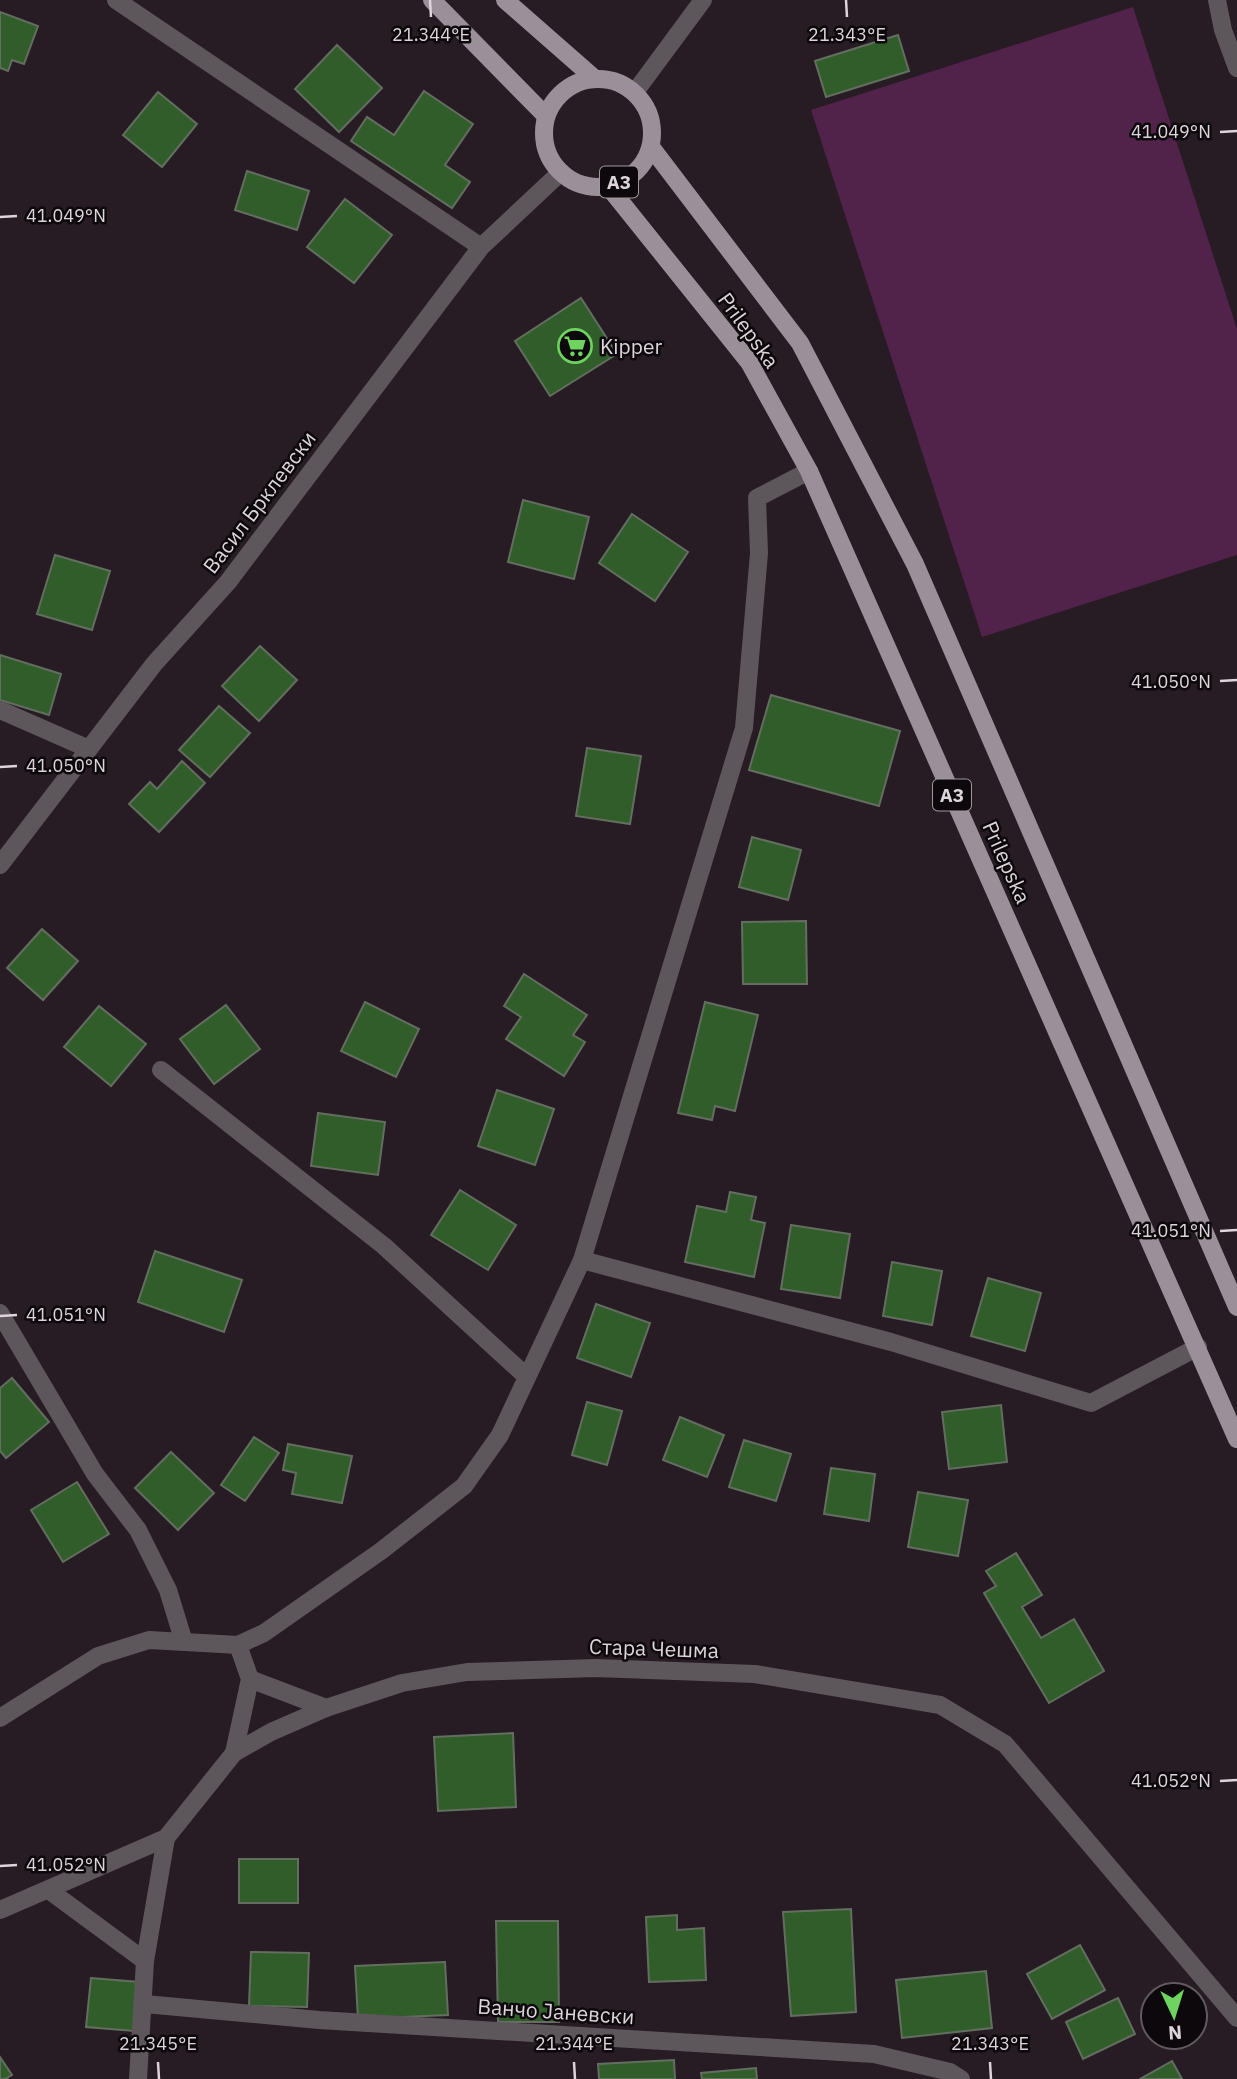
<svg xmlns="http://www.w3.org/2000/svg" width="1237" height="2079" viewBox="0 0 1237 2079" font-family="'IBM Plex Sans',sans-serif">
  <rect width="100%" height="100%" fill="#271b24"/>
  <polygon fill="#51224a" points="1133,7 1237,329 1237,555 982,637 811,110"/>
  <g fill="#315d2a" stroke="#636e61" stroke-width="2">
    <polygon points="0,12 38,26 24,64 12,60 8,71 0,68"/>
    <polygon points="898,35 909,71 826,97 815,61"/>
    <polygon points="337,45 382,88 339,132 295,89"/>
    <polygon points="424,91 473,124 445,165 470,182 452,208 351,141 367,117 394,135"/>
    <polygon points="158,92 197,124 162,167 123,135"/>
    <polygon points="247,171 309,191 297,230 235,210"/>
    <polygon points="345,199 392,235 354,283 307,247"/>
    <polygon points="581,298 617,354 550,396 515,341"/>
    <polygon points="523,500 589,517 574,579 508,562"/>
    <polygon points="632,514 688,552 655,601 599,563"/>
    <polygon points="55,555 110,571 92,630 37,614"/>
    <polygon points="260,646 297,680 259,721 222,686"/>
    <polygon points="0,655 61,674 49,715 0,700"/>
    <polygon points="771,695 900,731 879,806 749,770"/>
    <polygon points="219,706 250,733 210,777 179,750"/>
    <polygon points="587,748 641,756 630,824 576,816"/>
    <polygon points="182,761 205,783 159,832 129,804 150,782 157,789"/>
    <polygon points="752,837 801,850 788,900 739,887"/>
    <polygon points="806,921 807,984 743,984 742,922"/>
    <polygon points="42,929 78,961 43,1000 7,968"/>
    <polygon points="524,974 587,1015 573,1035 585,1042 564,1076 506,1039 521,1017 504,1006"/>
    <polygon points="365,1002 419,1029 396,1077 341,1051"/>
    <polygon points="705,1002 758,1015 735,1111 715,1106 712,1120 678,1113"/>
    <polygon points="226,1005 260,1049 214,1084 180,1039"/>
    <polygon points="99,1006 146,1044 111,1086 64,1047"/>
    <polygon points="497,1090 554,1109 535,1165 478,1146"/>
    <polygon points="318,1113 385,1122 378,1175 311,1166"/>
    <polygon points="460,1190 516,1225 488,1270 431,1235"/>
    <polygon points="730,1192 756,1197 751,1220 765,1223 754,1277 685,1262 697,1206 726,1212"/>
    <polygon points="791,1225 850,1234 840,1298 781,1289"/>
    <polygon points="155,1251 242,1280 224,1332 138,1302"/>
    <polygon points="892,1262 942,1271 932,1325 883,1316"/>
    <polygon points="988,1278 1041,1293 1025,1351 971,1336"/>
    <polygon points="596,1304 650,1323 631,1377 577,1358"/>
    <polygon points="12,1378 49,1422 6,1458 0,1451 0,1388"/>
    <polygon points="587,1402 622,1411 607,1465 572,1455"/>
    <polygon points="1001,1405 1007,1462 949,1469 942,1412"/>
    <polygon points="680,1417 724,1435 707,1477 663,1460"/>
    <polygon points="254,1437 279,1453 245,1501 221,1485"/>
    <polygon points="744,1440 791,1454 776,1501 729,1487"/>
    <polygon points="288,1444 352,1456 342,1503 292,1494 296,1473 283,1470"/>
    <polygon points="171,1452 214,1493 178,1530 135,1488"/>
    <polygon points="831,1468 875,1474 869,1521 824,1514"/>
    <polygon points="77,1482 109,1534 63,1562 31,1510"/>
    <polygon points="918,1492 968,1500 958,1556 908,1547"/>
    <polygon points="1016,1553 1042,1595 1022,1607 1041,1638 1074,1619 1104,1671 1049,1703 984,1593 996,1586 986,1571"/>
    <polygon points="513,1733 516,1807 438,1811 434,1737"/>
    <rect x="239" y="1859" width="59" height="44"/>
    <polygon points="851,1909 856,2012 791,2016 783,1912"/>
    <polygon points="677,1915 677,1930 704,1928 706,1980 649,1982 646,1917"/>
    <polygon points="496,1921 558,1921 559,2022 498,2022"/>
    <polygon points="1080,1945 1105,1990 1052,2019 1027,1974"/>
    <polygon points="251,1952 309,1953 307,2007 249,2006"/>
    <polygon points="445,1962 448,2015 358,2019 355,1966"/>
    <polygon points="986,1971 992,2028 902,2038 896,1980"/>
    <polygon points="91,1978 139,1982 134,2031 86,2027"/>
    <polygon points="1118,1998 1135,2034 1083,2059 1066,2022"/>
    <polygon points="0,2057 12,2075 5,2079 0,2079"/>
    <polygon points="674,2060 675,2079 599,2079 598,2064"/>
    <polygon points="1172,2061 1182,2079 1140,2079"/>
    <polygon points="756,2068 757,2079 702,2079 701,2073"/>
  </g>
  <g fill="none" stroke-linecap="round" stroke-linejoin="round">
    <g stroke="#5d575c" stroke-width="18">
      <polyline points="116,0 481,247"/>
      <polyline points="1217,0 1223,30 1237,68"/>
      <polyline points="635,92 703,0"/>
      <polyline points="0,710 89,749"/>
      <polyline points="0,865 154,664 228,582 481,247 561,172"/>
      <polyline points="161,1070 384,1246 527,1377"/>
      <polyline points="582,1260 891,1342 1091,1403 1198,1347"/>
      <polyline points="0,1313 95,1474 138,1530 168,1590 183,1639"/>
      <polyline points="250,1679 326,1708"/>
      <polyline points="0,1718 98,1656 149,1640 238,1645 264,1633 381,1551 464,1486 500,1435 582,1260 744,728 759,553 757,498 809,471"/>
      <polyline points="234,1753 250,1679 238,1645"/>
      <polyline points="50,1891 145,1961"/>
      <polyline points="0,1910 166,1838 234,1753 271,1732 326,1708 402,1683 467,1672 596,1668 755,1674 940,1705 1005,1744 1237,2018"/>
      <polyline points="145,2004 319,2020 874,2054 950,2072 961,2079"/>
      <polyline points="138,2079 145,1961 166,1838"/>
    </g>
    <g stroke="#9b8f99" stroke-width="18">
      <polyline points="432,0 546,116"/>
      <polyline points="505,0 594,78"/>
      <circle cx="598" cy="133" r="54"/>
      <polyline points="651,147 800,343 915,564 1237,1307"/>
      <polyline points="608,186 749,362 809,471 1237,1439"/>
    </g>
  </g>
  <path fill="none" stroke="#ddd5db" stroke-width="2.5" d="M430,0L431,17M846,0L847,17M1220,132L1237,131M0,217L17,216M1220,681L1237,680M0,767L17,766M1220,1231L1237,1230M0,1316L17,1315M1220,1781L1237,1780M0,1866L17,1865M158,2062L159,2079M574,2062L575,2079M990,2062L991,2079"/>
  <defs>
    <g id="supermarket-ring" transform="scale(1.75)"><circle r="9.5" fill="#0c080b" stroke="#6fd35f" stroke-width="1.5"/><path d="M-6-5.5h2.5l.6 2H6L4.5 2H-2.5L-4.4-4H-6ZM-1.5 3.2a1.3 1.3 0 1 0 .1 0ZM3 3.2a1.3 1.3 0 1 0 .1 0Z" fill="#6fd35f"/></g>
  </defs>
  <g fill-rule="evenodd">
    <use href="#supermarket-ring" x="575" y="346"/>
  </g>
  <g text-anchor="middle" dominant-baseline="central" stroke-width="5" stroke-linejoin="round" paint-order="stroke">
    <g fill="#0c080b" stroke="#9e989d" stroke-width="2">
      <rect x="600" y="166.5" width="38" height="31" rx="5"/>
      <rect x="933" y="779.5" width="38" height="31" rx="5"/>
    </g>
    <g font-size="19" font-weight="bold" fill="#ddd5db">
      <text x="619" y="182">A3</text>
      <text x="952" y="795">A3</text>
    </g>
    <g font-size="21" fill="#ddd5db" stroke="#0c080b">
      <text transform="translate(749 330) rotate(54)">Prilepska</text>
      <text transform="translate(259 502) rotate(-53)">Васил Брклевски</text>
      <text transform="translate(1007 862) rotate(66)">Prilepska</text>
      <text transform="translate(654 1648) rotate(2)">Стара Чешма</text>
      <text transform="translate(556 2011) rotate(4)">Ванчо Јаневски</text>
    </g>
    <g font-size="21" fill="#ddd5db" stroke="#0c080b" text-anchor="start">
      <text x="600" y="346">Kipper</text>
    </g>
  </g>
  <g font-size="18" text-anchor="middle" fill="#ddd5db" stroke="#0c080b" stroke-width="5" stroke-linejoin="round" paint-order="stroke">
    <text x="431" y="41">21.344°E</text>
    <text x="847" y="41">21.343°E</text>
    <text x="1171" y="138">41.049°N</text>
    <text x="66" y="222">41.049°N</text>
    <text x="1171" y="688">41.050°N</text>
    <text x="66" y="772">41.050°N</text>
    <text x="1171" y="1237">41.051°N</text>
    <text x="66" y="1321">41.051°N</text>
    <text x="1171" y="1787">41.052°N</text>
    <text x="66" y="1871">41.052°N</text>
    <text x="158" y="2050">21.345°E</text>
    <text x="574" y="2050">21.344°E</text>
    <text x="990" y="2050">21.343°E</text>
  </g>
  <g transform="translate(1174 2016) rotate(176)"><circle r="33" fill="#0c080b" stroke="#605a5e" stroke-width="2"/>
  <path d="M0-5L12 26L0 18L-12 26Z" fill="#6fd35f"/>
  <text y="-10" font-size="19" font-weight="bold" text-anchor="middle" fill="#ddd5db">N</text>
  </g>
</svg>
